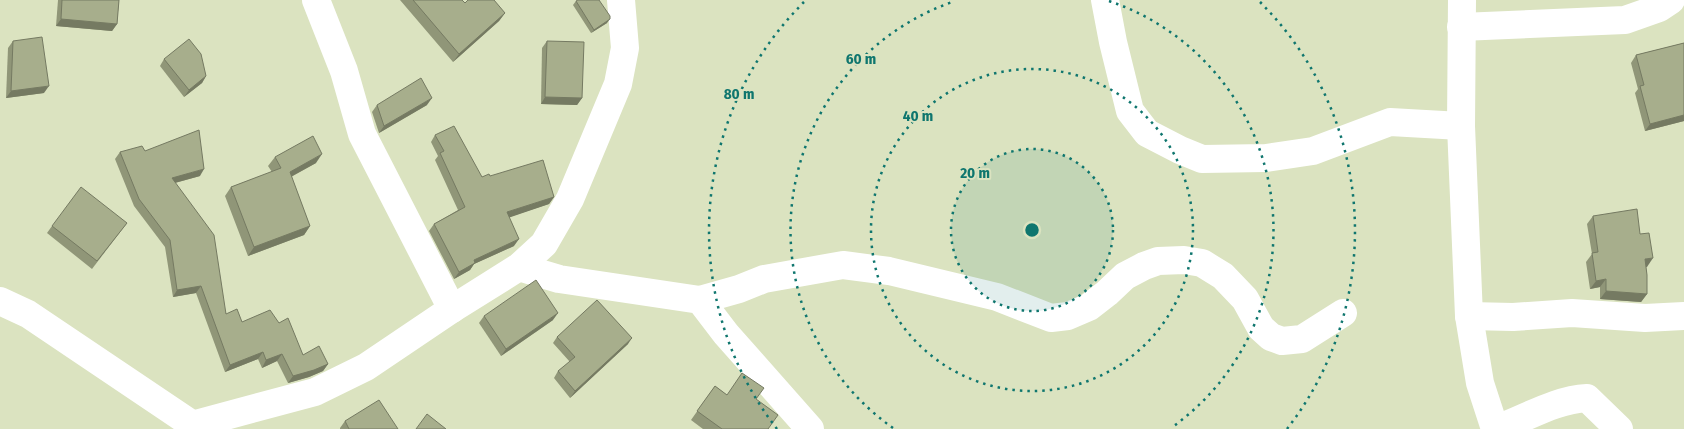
<svg xmlns="http://www.w3.org/2000/svg" width="1684" height="429" viewBox="0 0 1684 429" font-family="'Fira Sans Condensed',sans-serif">
  <rect width="100%" height="100%" fill="#dbe3c0"/>
  <g fill="none" stroke-linecap="round" stroke-linejoin="round">
    <g stroke="#fff" stroke-width="28">
      <polyline points="316,0 344,71 362,134 452,309"/>
      <polyline points="1105,0 1113,42 1130,111 1147,133 1180,150 1202,159 1266,158 1313,151 1390,122 1461,126"/>
      <polyline points="1462,0 1461,126 1469,316 1480,383 1495,429"/>
      <polyline points="1461,27 1625,20 1659,8 1671,0"/>
      <polyline points="519,267 559,279 700,300 726,334 810,429"/>
      <polyline points="700,300 739,289 764,279 843,265 889,271 997,297 1051,318 1068,316 1089,307 1107,293 1125,276 1144,266 1158,261 1184,260 1202,263 1223,276 1245,299 1261,328 1271,337 1282,341 1302,339 1343,313"/>
      <polyline points="0,301 28,314 199,429"/>
      <polyline points="1469,316 1513,317 1572,313 1645,318 1684,316"/>
      <polyline points="192,425 315,392 366,367 452,309 519,267 544,244 570,199 618,84 625,48 621,0"/>
      <path d="M1496,429C1527,418 1554,400 1587,398L1619,429"/>
    </g>
  </g>
  <g fill="#909678">
    <polygon points="58,0 119,0 117,24 112,31 56,26"/>
    <polygon points="400,0 462,0 465,3 505,13 499,21 453,62"/>
    <polygon points="576,1 607,23 591,33 573,5"/>
    <polygon points="13,41 44,93 6,98 8,48"/>
    <polygon points="547,41 582,98 577,105 541,104 542,48"/>
    <polygon points="1684,43 1684,121 1645,131 1635,93 1638,89 1631,63 1636,55"/>
    <polygon points="164,59 206,76 202,83 184,97 160,66"/>
    <polygon points="377,105 427,105 379,133 372,112"/>
    <polygon points="435,135 482,177 490,176 554,197 549,204 509,217 514,246 474,264 470,270 454,279 429,231 434,224 458,210 435,160 438,156 431,142"/>
    <polygon points="120,152 200,176 175,183 226,314 303,355 328,364 323,371 309,377 288,383 277,361 262,368 258,359 225,372 196,293 173,297 165,247 134,206 115,159"/>
    <polygon points="275,157 316,163 291,177 310,226 304,235 248,256 225,196 231,187 272,172 268,166"/>
    <polygon points="1593,216 1640,234 1647,267 1646,267 1647,294 1641,302 1600,299 1600,287 1590,289 1586,262 1592,254 1587,224"/>
    <polygon points="127,223 92,269 47,233 52,226"/>
    <polygon points="484,316 553,320 501,356 479,323"/>
    <polygon points="557,337 628,344 570,398 554,378 558,371 570,362 553,343"/>
    <polygon points="715,386 727,395 756,399 769,429 703,429 691,420"/>
    <polygon points="345,421 398,429 340,429 340,428"/>
  </g>
  <g fill="#757a62">
    <polygon points="505,13 499,21 453,62 459,54"/>
    <polygon points="61,19 117,24 112,31 56,26"/>
    <polygon points="610,19 607,23 591,33 594,30"/>
    <polygon points="206,76 202,83 184,97 189,90"/>
    <polygon points="49,86 44,93 6,98 11,91"/>
    <polygon points="545,97 582,98 577,105 541,104"/>
    <polygon points="432,98 427,105 379,133 384,126"/>
    <polygon points="1684,115 1684,121 1645,131 1650,124"/>
    <polygon points="322,154 316,163 283,181 290,172"/>
    <polygon points="204,169 200,176 167,185 172,178"/>
    <polygon points="554,197 549,204 502,220 507,212"/>
    <polygon points="310,226 304,235 248,256 254,247"/>
    <polygon points="519,239 514,246 474,264 470,270 454,279 459,272 474,260"/>
    <polygon points="1653,258 1647,267 1639,268 1645,259"/>
    <polygon points="1606,279 1600,287 1590,289 1596,281"/>
    <polygon points="201,286 196,293 173,297 177,290"/>
    <polygon points="1606,291 1647,294 1641,302 1600,299"/>
    <polygon points="558,313 553,320 501,356 506,349"/>
    <polygon points="632,338 628,344 570,398 575,391"/>
    <polygon points="263,352 258,359 225,372 230,365"/>
    <polygon points="282,354 277,361 262,368 266,360"/>
    <polygon points="328,364 323,371 309,377 288,383 293,376"/>
  </g>
  <g fill="#a7ae8c" stroke="#757a62">
    <polygon points="62,0 119,0 117,24 61,19"/>
    <polygon points="413,0 462,0 465,3 468,0 494,0 505,13 459,54"/>
    <polygon points="578,0 599,0 610,16 610,19 594,30 576,1"/>
    <polygon points="42,37 49,86 11,91 13,41"/>
    <polygon points="189,39 201,54 206,76 189,90 164,59"/>
    <polygon points="547,41 584,42 582,98 545,97"/>
    <polygon points="1684,43 1684,115 1650,124 1640,86 1644,85 1636,55"/>
    <polygon points="421,78 432,98 384,126 377,105"/>
    <polygon points="454,126 482,177 489,174 490,176 543,160 554,197 507,212 519,239 474,260 475,263 459,272 434,224 465,207 440,153 444,151 435,135"/>
    <polygon points="199,130 204,169 172,178 214,235 226,314 237,309 242,322 270,310 279,323 288,318 303,355 319,346 328,364 314,370 293,376 282,354 266,360 263,352 230,365 201,286 177,290 170,240 139,199 120,152 142,146 145,151"/>
    <polygon points="313,136 322,154 290,172 310,226 254,247 231,187 281,168 275,157"/>
    <polygon points="81,187 127,223 97,261 52,226"/>
    <polygon points="1637,209 1640,234 1649,233 1653,258 1645,259 1647,275 1647,294 1606,291 1606,279 1596,281 1592,253 1598,252 1593,216"/>
    <polygon points="536,280 558,313 506,349 484,316"/>
    <polygon points="597,300 632,338 575,391 558,371 575,357 557,337"/>
    <polygon points="742,373 764,388 756,399 778,415 768,429 722,429 697,411 715,386 727,395"/>
    <polygon points="379,400 398,429 349,429 345,421"/>
    <polygon points="427,414 446,429 416,429"/>
  </g>
  <circle cx="1032" cy="230" r="81" fill="#0f766e" fill-opacity=".12"/>
  <g fill="none" stroke="#0f766e" stroke-width="2.5" stroke-dasharray="2.5 5">
    <circle cx="1032" cy="230" r="81"/>
    <circle cx="1032" cy="230" r="161"/>
    <path d="M893 428A242 242 0 0 1 955 1M1109 1A242 242 0 0 1 1171 428"/>
    <path d="M777 429A323 323 0 0 1 804 2M1260 2A323 323 0 0 1 1287 429"/>
  </g>
  <circle cx="1032" cy="230" r="8" fill="#0f766e" stroke="#dbe3c0" stroke-width="2.5"/>
  <g font-size="15" text-anchor="middle" font-weight="bold" fill="#0f766e" stroke="#dbe3c0" stroke-width="4" stroke-linejoin="round" paint-order="stroke">
    <text x="861" y="64">60 m</text>
    <text x="739" y="99">80 m</text>
    <text x="918" y="121">40 m</text>
    <text x="975" y="178">20 m</text>
  </g>
</svg>
